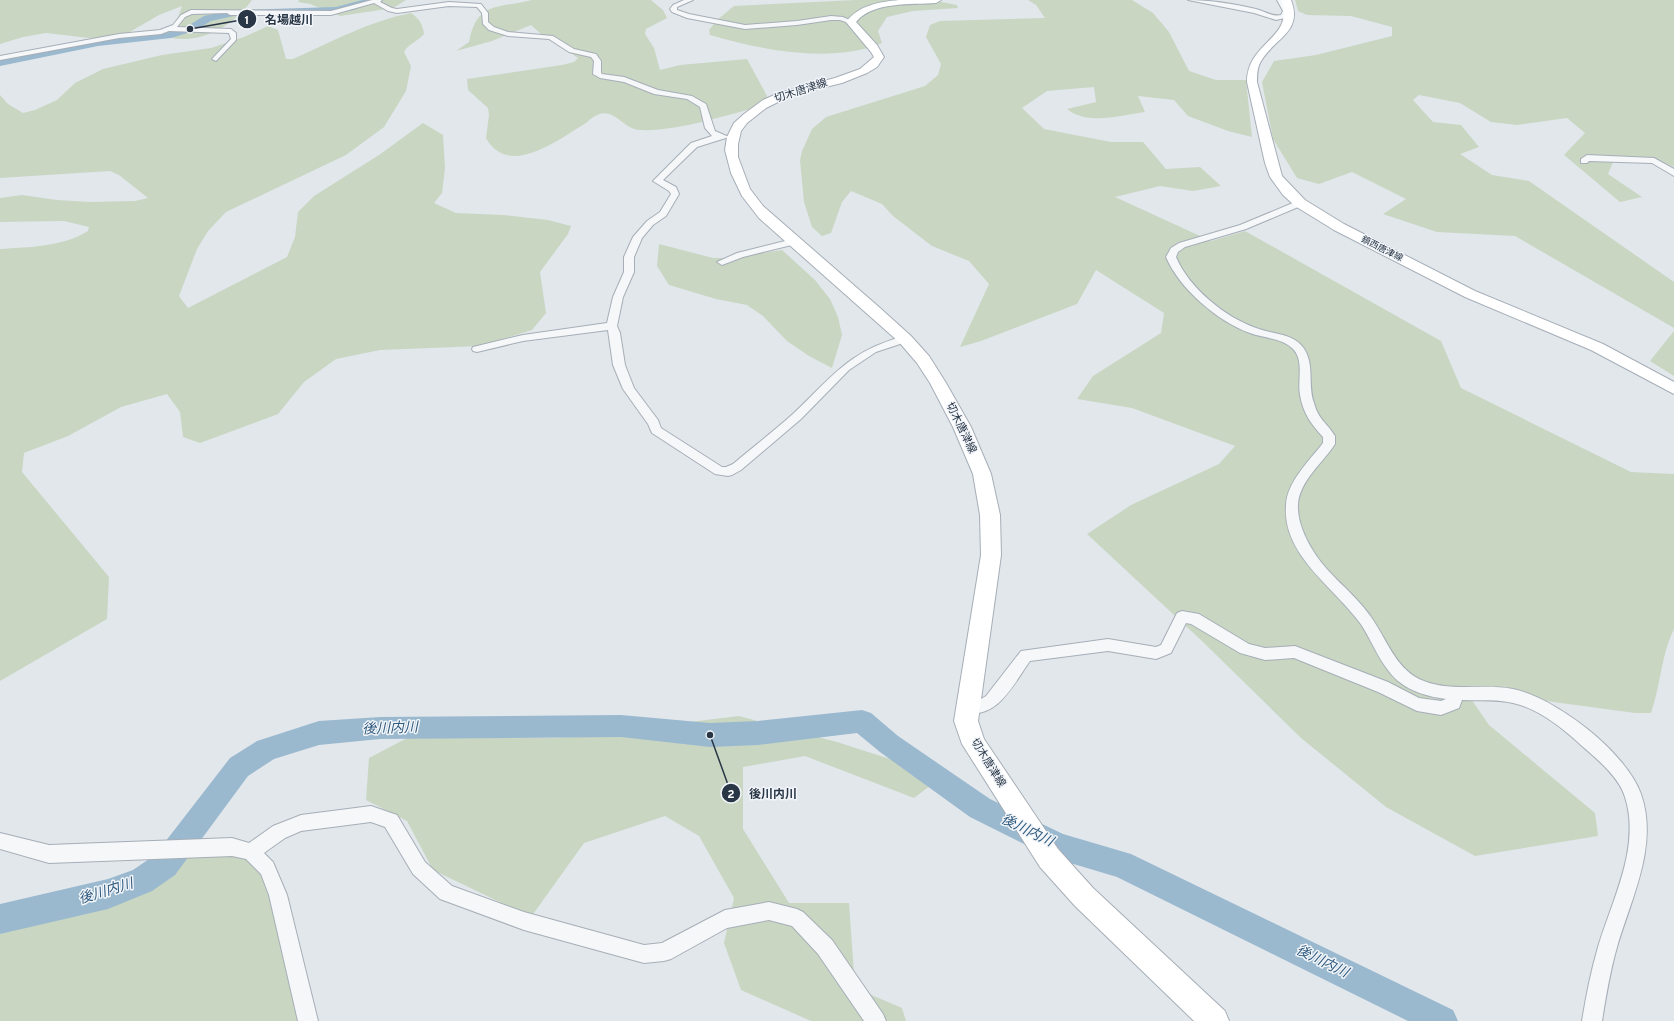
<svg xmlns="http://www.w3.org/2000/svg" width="1674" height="1021" viewBox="0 0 1674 1021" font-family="Overpass,'Noto Sans JP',sans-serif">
  <rect width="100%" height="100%" fill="#e2e7ec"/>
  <g fill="#c9d6c2">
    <path d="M0,0H252C234,25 202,44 171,38L182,6L159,15L128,33L111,37L89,38L46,33L23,37L0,44Z"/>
    <polygon points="299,0 406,0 393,8 340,16 310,4 298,2"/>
    <path d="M532,0H651L663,10L667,18L646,29L645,34L654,48L660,70L680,65L747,59L767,96L766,105C730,114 676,132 640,130C619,129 612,98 586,123C559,139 509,179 486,138L489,115L488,108L468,90L467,79L562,65L574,62L578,58L554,41L543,36L531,25L492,41L456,51L469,42C477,0 499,9 532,0Z"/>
    <path d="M856,0H931L957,5L958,8L913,11L887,17L878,31L882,43C832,64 760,50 710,35L709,30L717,20L734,6Z"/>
    <path d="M1028,0H1132L1153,13L1169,32L1189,71L1216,80H1246L1252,137L1228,131L1188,116L1174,100L1138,96L1145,112C1121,115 1088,126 1067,109L1096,102L1094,87L1047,91L1022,108L1044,129L1111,142H1143L1166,169L1200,167L1221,186L1193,191L1160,186L1115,197L1211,241L1245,231L1441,341L1461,388L1631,472L1674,474V629C1661,655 1661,685 1651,713H1635L1516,697L1469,696L1489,725L1595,813L1598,836L1475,856L1386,807L1301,738L1203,642L1087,534L1131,505L1219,464L1235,446L1132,408L1077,399L1093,376L1161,333L1164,313L1096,270L1077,304L981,341L960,347L989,284L969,261L932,246L893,216L882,204L851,191L842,202L831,233L822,236L812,227L804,202L800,160L802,151L812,129L826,117L925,86L938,75L941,64L926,37L930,25L940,21L1045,18L1036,5Z"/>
    <polygon points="1295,0 1674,0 1674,167 1661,161 1613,162 1608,174 1642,197 1620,202 1564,155 1585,133 1567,118 1517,125 1491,122 1460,103 1419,95 1413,100 1433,122 1461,125 1479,147 1460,154 1492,175 1529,181 1674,282 1674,328 1515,236 1437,232 1383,214 1406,199 1352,172 1319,184 1297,178 1273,139 1262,82 1274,61 1316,55 1392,36 1392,27 1351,16 1307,15 1298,11"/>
    <path d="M411,13C419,18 423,25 424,34C418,41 408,44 404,52L411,66L406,91L384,127L346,155L226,212L208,231L197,249L179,296L188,308L287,257L295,237L298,212L314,196L379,155L423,123L443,135L445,168L442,193L434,203L456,213L503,215L548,220L571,226L568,234L540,272L546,313L532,330L480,346L380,350L336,359L304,382L278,414L200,443L183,437L180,412L167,394L121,407L68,436L24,453L22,472L109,577L107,619L0,681V249C28,247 63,247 88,231L89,227L64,221L0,222V198L22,195L57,200L90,202L135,201L148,198L119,175L110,171L0,178V95L8,104L23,113L35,110L57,100L75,83L103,69L162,55L211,48L244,37L268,26L278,30L286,59H293C331,42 370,21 411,13Z"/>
    <polygon points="659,244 713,258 730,258 782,250 815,280 830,299 838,317 842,335 832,368 809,356 787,341 763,316 747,305 716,299 669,285 657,266"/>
    <polygon points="1674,331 1674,376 1650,361"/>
    <polygon points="739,716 837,742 943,776 914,798 805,756 743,767 743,829 789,903 849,903 855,988 902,1008 906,1021 811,1021 741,990 724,943 734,898 699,836 665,816 584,843 531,917 433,870 407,821 366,800 369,758 409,737 557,738"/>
    <polygon points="212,841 267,862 289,899 313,1021 0,1021 0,924"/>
  </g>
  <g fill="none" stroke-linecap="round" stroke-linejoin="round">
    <g fill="#9ab9cf" fill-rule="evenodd">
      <polygon points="362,0 377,0 354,10 336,13 234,16 211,21 194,31 171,38 98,46 0,66 0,60 98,40 170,32 186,27 204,16 234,10 336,7"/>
      <polygon points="862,710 871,713 898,736 990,799 1063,834 1131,854 1453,1010 1458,1021 1408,1021 1117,877 1050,857 970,817 880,752 857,733 758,745 710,747 621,737 380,739 319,745 274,759 248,776 175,875 152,891 108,909 0,934 0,904 108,879 133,870 155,855 230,758 257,741 319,721 380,717 621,715 710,723 758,721"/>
    </g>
    <g stroke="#a6aeb7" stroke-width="2">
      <g id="minor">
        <path d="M372,0H382L380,2L392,8L397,9L449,2L481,4L488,13V22L494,27L508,32L553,36L574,49L596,54L601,61V73L602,74L624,77L658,90L692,96L706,104L715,131L729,137L697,147L663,180L676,187L679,194L666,216L653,225L642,238L634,257V272L623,297L617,326L620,333L625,365L634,388L658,420L661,428L722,467H726L733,464C753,447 774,431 794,413C833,376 850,350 905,336L910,339L909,341L876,352L849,370L801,419L741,470L732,475L728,476L715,474L652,433L648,424L623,389L613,365L608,330L523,341L477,352L473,351L472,349L473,347L523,335L607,323L613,297L624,272V257L633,237L647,221L660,212L671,194L669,191L653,181L691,143L712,136L705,128L700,107L687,99L654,94L624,82L600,78L593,74L594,61L591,57L569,52L549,39L508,36L489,30L483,24L482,13L477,7L449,6L397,13L388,11L374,3L331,15H230L227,13L192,14L185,17L177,27L231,29L236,33V40L216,61L212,59L231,39L229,33L169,31L161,34L119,38L0,60V56L119,34L160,30L173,25L181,15L191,10L331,11Z"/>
        <polygon points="684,0 693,0 677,7 677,10 689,14 745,25 797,21 831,16 843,17 854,22 851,24 840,20 831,20 797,25 745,29 687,18 672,12 670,9 673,5"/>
        <path d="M1188,0C1210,0 1235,4 1256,9C1264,11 1272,17 1281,15L1283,11L1277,0H1283L1289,11L1285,18L1276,20L1254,13Z"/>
        <polygon points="1587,155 1654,158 1674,169 1674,176 1652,163 1589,161 1587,163 1581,163 1581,159"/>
        <path d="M1300,200L1304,203L1303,205L1246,229L1185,247L1178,252L1176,257C1189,288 1225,317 1256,328C1271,334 1290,333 1301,345C1316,361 1307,384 1314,403C1318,419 1327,423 1335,436V444C1323,463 1300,480 1298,504C1297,519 1304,536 1312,549C1327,575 1354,592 1371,617C1386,638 1395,667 1419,679C1448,693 1482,683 1513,689C1556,698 1626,752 1641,794C1659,845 1631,899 1617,947C1610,972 1606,996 1602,1021H1582C1586,996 1591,971 1598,947C1612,900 1641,847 1625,797C1619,777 1597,759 1582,746C1564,729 1538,708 1513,703C1497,699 1479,701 1462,700L1459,708L1441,715L1417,711L1378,692L1294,658L1265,660L1240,653L1191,624L1186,623L1171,653L1156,659L1108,651L1030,661C1014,683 996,723 962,711L960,706L962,701L981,699L986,696L1021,651L1108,639L1156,647L1161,645L1177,613L1182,611L1199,614L1249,644L1265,648L1295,646L1388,682L1419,698L1441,701L1446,699C1430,697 1411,692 1398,681C1380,665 1373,642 1360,623C1334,587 1282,555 1286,505C1287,482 1309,461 1323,443V437C1311,424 1303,413 1300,395C1297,380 1305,360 1292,348C1281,338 1263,338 1250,333C1218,322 1179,288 1166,257L1171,248L1179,243L1240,225Z"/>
        <polygon points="793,239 798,242 796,244 743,257 722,265 717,262 737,253"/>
        <polygon points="371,806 397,815 425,862 452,886 524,912 644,945 662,943 725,910 769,902 797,909 803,912 832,940 883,1014 886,1021 864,1021 818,954 792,926 769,920 727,928 671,959 664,961 644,963 524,930 440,899 413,874 385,827 371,822 301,831 285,838 264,853 273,862 287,895 318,1021 298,1021 269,895 261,874 246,859 232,856 49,863 0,849 0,833 49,845 232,838 249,843 273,826 301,815"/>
      </g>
    </g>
    <g stroke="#a6aeb7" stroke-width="2">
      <g id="secondary">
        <path d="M899,0H941L936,3C911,5 873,1 856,22L877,45L884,57L877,67L867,73L842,83L792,95L766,108L747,123L741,131L738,144V157L750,189L763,206L880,308L911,336L929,356L946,383L971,427L991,474L1000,515L1001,555L978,721L984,739L1058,849L1093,888L1225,1011L1229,1021H1194L1075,906L1040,867L962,744L954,721L981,555L980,515L973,474L953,427L930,383L917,363L899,342L759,218L742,196L731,173L725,150L727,137L734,123L744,114L763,100L779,93L835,78L860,69L874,57L871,52L846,22C859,5 879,2 899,0Z"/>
        <path d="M1281,0H1291C1304,33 1272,39 1260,63C1257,69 1257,76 1257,82L1282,176L1305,200L1344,224L1475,291L1603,344L1674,382V394L1591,350L1465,297L1334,230L1295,206L1283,195L1270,177L1265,163L1247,82C1247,41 1296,38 1281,0Z"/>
      </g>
    </g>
    <use href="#minor" fill="#f5f7f9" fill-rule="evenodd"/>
    <use href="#secondary" fill="#fff" fill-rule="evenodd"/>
  </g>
  <g text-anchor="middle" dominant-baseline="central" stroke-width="3" stroke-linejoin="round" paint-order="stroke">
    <g font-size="9" fill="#283646" stroke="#f2f5f9">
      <text transform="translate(1382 249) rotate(27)">鎮西唐津線</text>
    </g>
    <g font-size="11" fill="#283646" stroke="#f2f5f9">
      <text transform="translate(801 91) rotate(-18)">切木唐津線</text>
      <text transform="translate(961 428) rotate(64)">切木唐津線</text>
      <text transform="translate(988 763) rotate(58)">切木唐津線</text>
    </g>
    <g font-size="14" font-style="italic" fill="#2e597e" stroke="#f2f5f9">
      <text transform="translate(390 729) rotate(-2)">後川内川</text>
      <text transform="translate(1027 831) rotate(26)">後川内川</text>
      <text transform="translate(106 892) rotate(-17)">後川内川</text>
      <text transform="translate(1322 962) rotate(26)">後川内川</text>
    </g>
  </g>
  <path fill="none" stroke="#283646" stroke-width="1.5" d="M190 29L247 19M710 735L731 793"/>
  <g fill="#283646" stroke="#f2f5f9" stroke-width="1.5">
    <circle cx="190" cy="29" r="4"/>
    <circle cx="710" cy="735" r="4"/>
    <circle cx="247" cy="19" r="10"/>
    <circle cx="731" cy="793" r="10"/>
  </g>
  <g font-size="12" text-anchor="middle" font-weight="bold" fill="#fff">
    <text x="247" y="24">1</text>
    <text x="731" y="798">2</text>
  </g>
  <g font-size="12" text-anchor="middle" font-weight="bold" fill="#283646" stroke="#f2f5f9" stroke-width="3" stroke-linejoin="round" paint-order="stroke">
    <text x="289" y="24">名場越川</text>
    <text x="773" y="798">後川内川</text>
  </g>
</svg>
